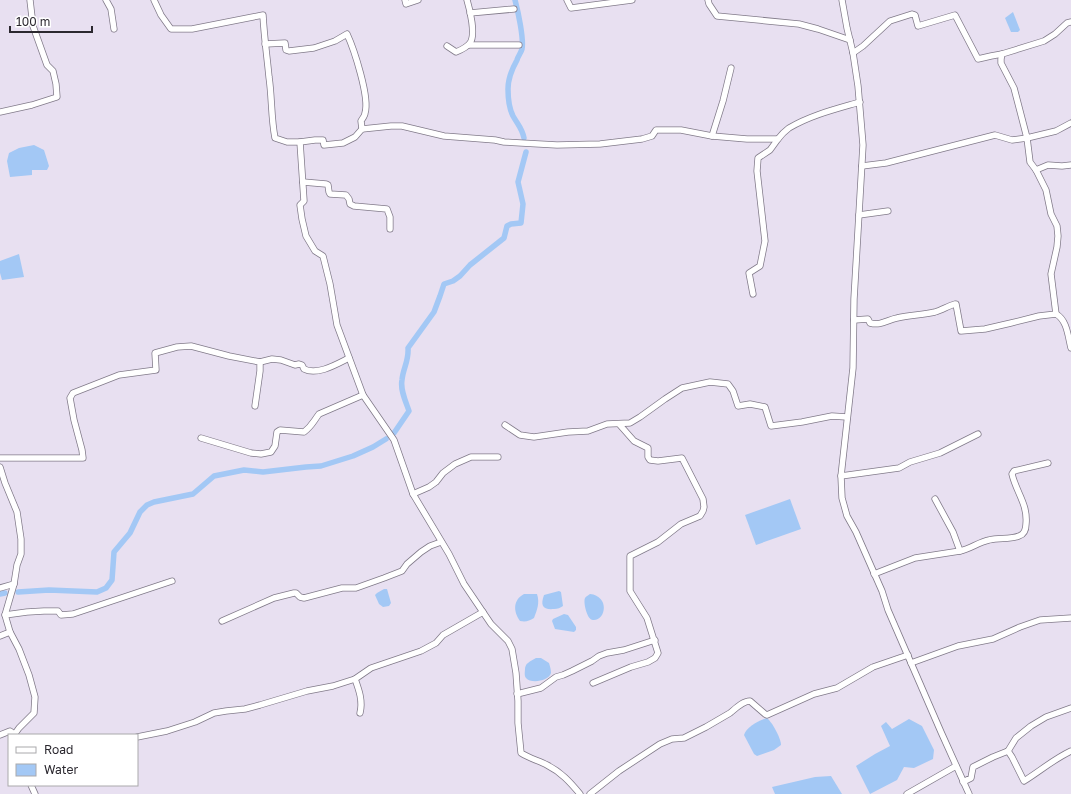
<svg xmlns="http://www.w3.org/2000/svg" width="1071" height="794" viewBox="0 0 1071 794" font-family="'Golos Text',sans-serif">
  <rect width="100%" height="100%" fill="#e8e0f1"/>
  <g fill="#a3c8f5">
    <polygon points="1013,12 1020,30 1018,32 1011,32 1005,18"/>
    <polygon points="34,145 44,150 49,166 47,170 32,170 32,175 10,177 7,161 9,153 19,148"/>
    <polygon points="19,254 24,277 2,280 0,273 0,261"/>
    <polygon points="790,499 801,529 756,545 745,515"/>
    <polygon points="384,589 387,589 391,603 389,606 383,607 379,604 375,595 377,593"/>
    <path d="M559,591L561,592L563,606C560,608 558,609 554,609C543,610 540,606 544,595Z"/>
    <path d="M524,594H537C540,603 537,610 534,618C529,621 526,622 520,621C513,611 513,600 524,594Z"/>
    <path d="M590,594C610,596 606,621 593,620C587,620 583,602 585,598C586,596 589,595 590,594Z"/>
    <polygon points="564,614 568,615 576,627 576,630 574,632 555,629 552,621 553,619"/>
    <path d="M536,658H541L549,663C550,666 551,670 551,673C549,681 531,684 526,678C524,676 525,671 525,669C525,667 526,664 528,663C530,661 534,659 536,658Z"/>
    <path d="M767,718C772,722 781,738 781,745L774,750L757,756L754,754L744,735C746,727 759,720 767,718Z"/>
    <polygon points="909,719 922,726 934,750 933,759 914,768 904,767 897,780 870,794 856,766 875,754 890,746 881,726 886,722 892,729"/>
    <polygon points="831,776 842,794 775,794 772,787 815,777"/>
  </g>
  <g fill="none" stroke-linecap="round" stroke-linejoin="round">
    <g stroke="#a3c8f5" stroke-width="5.5">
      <path d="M515,0C518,11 524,39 522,49C521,53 518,56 517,60C512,69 508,79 508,89C508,98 509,108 513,116C518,125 522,128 524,138"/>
      <path d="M394,433L409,411C406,402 400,390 402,380C403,368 409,361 408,348L434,312L440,296L444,284L453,281L460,276L470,265L504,238L507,226L511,224L521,223L523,204L518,182L526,152"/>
      <polyline points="18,592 49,590 97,592 106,588 112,580 114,552 130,533 140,512 147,505 154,502 193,494 214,476 244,470 263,472 306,467 321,466 353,456 373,447 386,439"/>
      <polyline points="0,594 5,593"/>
    </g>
    <g stroke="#817a89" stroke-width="7">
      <g id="minor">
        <polyline points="106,0 111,9 114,29"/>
        <path d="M154,0L161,15L171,29H192L263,15C264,36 267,56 269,77C272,97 271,118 275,138L287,142H300L304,201L300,205L302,219L306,236L315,251L323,256L330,284L337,325L363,395L394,440L413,494L449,554L464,584L491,624L508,641L512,649L516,673L518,701V723L521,753C529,758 539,761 547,765C561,772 570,782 580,794"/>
        <polyline points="405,0 406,4 418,0"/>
        <polyline points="567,0 571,8 632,0"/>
        <polyline points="708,0 709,4 717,16 799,24 818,29 850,40"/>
        <polyline points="842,0 847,28 853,53 858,86 863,145 854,299 853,368 841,476 842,498 847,516 856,532 882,591 888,610 941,732 969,794"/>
        <polyline points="470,13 514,9"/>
        <polyline points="1071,22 1067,23 1055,34 1044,41 1002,54 1001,59 1001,63 1014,88 1027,138 1056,131 1071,123"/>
        <path d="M265,44L285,43L286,50L289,51L314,48L335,41L347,34C354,49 370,98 365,113C365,116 362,119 361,121L362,129"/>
        <polyline points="469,45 519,45"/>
        <path d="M447,46L456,52C461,50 467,47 470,43C476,35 470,10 467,0"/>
        <polyline points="853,53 863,46 890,21 912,14 915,15 918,26 955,15 978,59 991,56 1002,54"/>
        <polyline points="0,112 32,105 57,97 56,84 53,71 47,65 33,26 30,0"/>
        <polyline points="712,136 723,101 731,68"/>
        <path d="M300,142L315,140H323L324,145L343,143L355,137L362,129L391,126H402L444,136L495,140L504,142L557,145L600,144L642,139L652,136L656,130H681L712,136L747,139H778C781,135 785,131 789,128C811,115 836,109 860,102"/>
        <polyline points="862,166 886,163 995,135 1012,140 1027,138 1030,162 1036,170"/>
        <polyline points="303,182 326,184 328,185 329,192 330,194 346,195 349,199 350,204 354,206 387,209 390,217 390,229"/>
        <polyline points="859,215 888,211"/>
        <polyline points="753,294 749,273 760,266 765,241 757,171 758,158 770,150 778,139"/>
        <path d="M1056,314C1067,320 1068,336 1071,348"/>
        <path d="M854,320L868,319L870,323C881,326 887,320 897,318C909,315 922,315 935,312C942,310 948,306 955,304H956L961,331L985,329L1011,323L1039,316L1056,314L1051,274L1057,247L1058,236L1057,226L1051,214L1046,190L1036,170L1048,165L1062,166L1071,165"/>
        <path d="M260,362L272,359L281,360L295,365L299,364L302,365L304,369C317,376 337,364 349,358"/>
        <polyline points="505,425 520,435 534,437 568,432 588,431 607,424 630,423 640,417 665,399 682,388 710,382 728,384 733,391 738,406 750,404 765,407 771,426 802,422 832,416 847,417"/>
        <path d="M201,438L251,453L261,454L271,452L275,446L277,432L280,430L304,432C312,426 313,422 319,414L363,395"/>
        <polyline points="0,458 83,458 82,450 74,420 70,398 73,393 119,375 156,370 155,353 177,347 191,346 229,356 260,362 260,371 255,406"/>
        <polyline points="0,467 5,483 17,512 21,539 21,554 17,565 14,584 5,615 10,632 19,649 29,675 35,697 34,713 19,728 14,735"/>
        <polyline points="841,476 899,468 910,462 940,453 978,434"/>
        <polyline points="413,494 429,487 436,482 443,473 455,464 471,457 498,457"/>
        <path d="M935,499L953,532L960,551C970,549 979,542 989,540C999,537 1009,540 1019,536C1025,534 1026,529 1026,524C1028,504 1016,492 1012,474L1014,471L1048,463"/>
        <polyline points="874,574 915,558 960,551"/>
        <polyline points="0,588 14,584"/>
        <polyline points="5,615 27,612 44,611 58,611 61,615 73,614 172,581"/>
        <polyline points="222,621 274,598 294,593 296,593 300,597 304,598 342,588 356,588 384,578 402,571 407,564 421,552 430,546 441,542"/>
        <polyline points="0,636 10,632"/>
        <polyline points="911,663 958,646 993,639 1020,627 1040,620 1071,618"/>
        <polyline points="593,683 631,667 648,662 655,658 658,653 647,618 630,591 630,556 658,542 681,524 700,516 703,511 704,507 703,499 682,458 658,461 650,460 648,457 648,448 634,441 619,424"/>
        <polyline points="517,694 541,688 556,677 563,675 572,671 592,661 599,656 607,653 624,650 655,640"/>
        <path d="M360,713C363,701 359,690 355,679L371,668L421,651L436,643L443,635L483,612"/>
        <polyline points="0,735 10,731 14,734"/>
        <polyline points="137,737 167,731 195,722 214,713 226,711 245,709 260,705 307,691 333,686 355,679"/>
        <path d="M1008,751L1012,757L1024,781C1040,771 1054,759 1071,751"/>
        <polyline points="963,782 971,778 973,767 993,757 1008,751 1016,738 1031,726 1046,717 1071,708"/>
        <polyline points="31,785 35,794"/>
        <path d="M590,794L619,771L660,744L672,739L684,738L706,727L730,713C736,708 743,701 750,701L765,714L767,715L814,694L837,688L873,667L908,655"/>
        <polyline points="907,794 956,766"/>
      </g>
    </g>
    <use href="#minor" stroke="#fff" stroke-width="5.5"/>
  </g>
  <rect x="8" y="734" width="130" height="52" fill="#ffffff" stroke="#aaa9ac"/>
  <rect x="16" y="747" width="20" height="6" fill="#ffffff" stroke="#aaa9ac"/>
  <text x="44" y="754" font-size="12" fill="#2b282f">Road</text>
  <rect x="16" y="764" width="20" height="12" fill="#a3c8f5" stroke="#aaa9ac"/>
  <text x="44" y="774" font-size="12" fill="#2b282f">Water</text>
  <path d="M10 26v6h82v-6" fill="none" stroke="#2b282f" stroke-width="2"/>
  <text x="16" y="26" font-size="12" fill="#2b282f" stroke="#ffffff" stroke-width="3" paint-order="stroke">100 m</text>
</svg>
